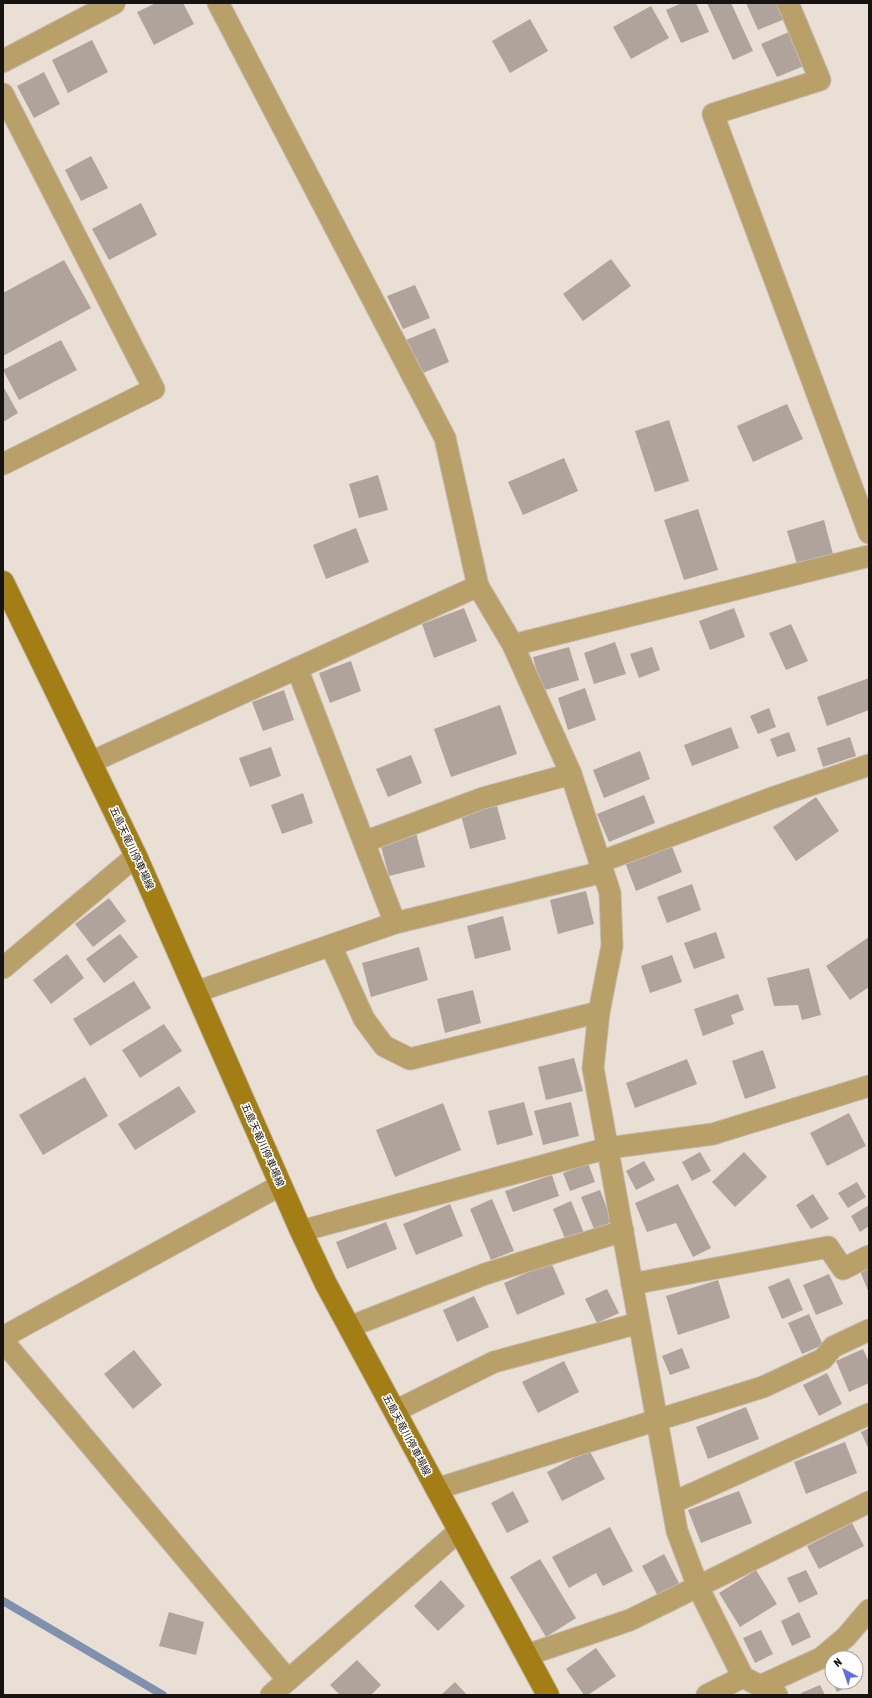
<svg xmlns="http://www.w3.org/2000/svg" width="872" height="1698" viewBox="0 0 872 1698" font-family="'Asap Condensed','Noto Sans JP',sans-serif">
  <rect width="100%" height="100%" fill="#eadfd4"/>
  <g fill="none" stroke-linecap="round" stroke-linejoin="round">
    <polyline stroke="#8090af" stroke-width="8" points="3,1601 163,1695"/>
  </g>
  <g fill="#b0a39b">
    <polygon points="156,3 183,3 194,24 154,45 137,12"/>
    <polygon points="682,3 696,3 709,32 681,43 666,10"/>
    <polygon points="707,3 731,3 753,51 733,60"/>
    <polygon points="746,3 778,3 785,19 758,30"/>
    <polygon points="651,6 669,38 631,59 613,27"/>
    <polygon points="530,19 548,51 510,73 492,41"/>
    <polygon points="789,32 804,66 777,77 761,44"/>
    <polygon points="92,40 108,72 68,93 52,60"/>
    <polygon points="44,72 60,104 34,118 17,86"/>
    <polygon points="91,156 108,188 81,201 65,170"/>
    <polygon points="141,203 157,235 109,260 92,229"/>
    <polygon points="611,259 631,286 583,321 563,294"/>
    <polygon points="64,260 91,308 3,356 3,293"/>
    <polygon points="415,285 430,318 403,329 387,296"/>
    <polygon points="435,328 449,362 423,373 406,340"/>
    <polygon points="61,340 77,370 19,400 3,370"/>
    <polygon points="3,386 18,413 3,422"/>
    <polygon points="787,404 803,439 753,462 737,426"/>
    <polygon points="669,420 689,481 655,492 635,431"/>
    <polygon points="564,458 578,491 523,515 508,482"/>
    <polygon points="378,475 388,510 359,518 349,484"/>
    <polygon points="698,509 718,570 684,580 664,520"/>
    <polygon points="824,520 833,554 797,564 787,531"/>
    <polygon points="356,528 369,562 326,579 313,545"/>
    <polygon points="464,608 477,641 434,658 422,624"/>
    <polygon points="734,608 745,637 710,650 699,621"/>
    <polygon points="791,624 808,661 786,670 769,633"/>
    <polygon points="615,642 626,674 594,684 584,653"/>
    <polygon points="569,647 579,680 542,691 533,657"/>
    <polygon points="652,647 660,670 639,678 630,654"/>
    <polygon points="351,661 361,691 330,703 319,673"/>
    <polygon points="869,678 869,710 827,726 817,697"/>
    <polygon points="585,688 596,720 568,730 558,698"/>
    <polygon points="284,690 294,720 263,731 252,702"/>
    <polygon points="500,705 517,754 451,777 434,729"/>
    <polygon points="769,708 776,727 758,734 750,716"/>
    <polygon points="731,727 739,748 692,766 684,745"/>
    <polygon points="789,732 796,751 777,757 770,739"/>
    <polygon points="850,737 856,756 823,767 817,748"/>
    <polygon points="271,747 281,776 250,787 239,758"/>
    <polygon points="640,751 650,779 604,798 593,770"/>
    <polygon points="411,755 422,783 388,797 376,769"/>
    <polygon points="303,793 313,823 282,834 271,805"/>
    <polygon points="644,795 655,823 609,842 597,814"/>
    <polygon points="816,797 839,831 796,861 773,827"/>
    <polygon points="497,806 506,839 470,849 461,815"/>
    <polygon points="416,833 425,867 389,876 380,843"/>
    <polygon points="671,844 682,872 636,891 625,862"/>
    <polygon points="692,884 701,910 667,923 657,897"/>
    <polygon points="586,891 594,924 558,934 550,900"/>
    <polygon points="109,898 126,921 93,947 75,924"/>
    <polygon points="503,916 511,950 475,959 467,926"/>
    <polygon points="716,932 725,958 694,969 684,943"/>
    <polygon points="120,934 138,957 104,983 86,959"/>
    <polygon points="869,937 869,987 850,1000 826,966"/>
    <polygon points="419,947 428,980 371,997 362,963"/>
    <polygon points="67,954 84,978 51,1004 33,980"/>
    <polygon points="672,955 682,982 650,993 641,966"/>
    <polygon points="809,968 821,1015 802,1020 798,1005 774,1006 767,978"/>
    <polygon points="134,981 151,1008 90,1046 73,1019"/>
    <polygon points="473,990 481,1023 445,1033 437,999"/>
    <polygon points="738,994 744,1010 731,1015 734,1024 703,1036 694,1009"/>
    <polygon points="164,1024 182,1051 140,1078 122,1050"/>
    <polygon points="763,1050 776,1088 745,1099 732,1061"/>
    <polygon points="574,1058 583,1091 546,1100 538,1067"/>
    <polygon points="687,1059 697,1084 635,1108 626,1083"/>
    <polygon points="85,1077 108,1116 43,1155 19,1115"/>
    <polygon points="179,1086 196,1112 135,1150 118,1124"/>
    <polygon points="524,1102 533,1135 497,1145 488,1111"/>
    <polygon points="571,1102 579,1136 543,1145 534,1111"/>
    <polygon points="443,1103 461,1150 395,1177 376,1130"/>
    <polygon points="849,1113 866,1146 827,1166 810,1133"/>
    <polygon points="700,1152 711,1171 692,1181 682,1162"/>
    <polygon points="744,1152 767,1177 735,1207 712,1182"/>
    <polygon points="644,1161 655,1180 636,1190 626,1171"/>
    <polygon points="588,1163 595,1182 570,1191 563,1173"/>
    <polygon points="552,1175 559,1196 513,1212 505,1191"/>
    <polygon points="857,1182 866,1197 848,1208 838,1193"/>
    <polygon points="678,1184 711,1248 693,1257 676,1223 647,1232 635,1203"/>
    <polygon points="600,1190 612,1222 594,1229 581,1197"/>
    <polygon points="813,1194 829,1219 811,1229 796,1205"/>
    <polygon points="492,1199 514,1251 491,1260 470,1209"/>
    <polygon points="571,1201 584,1233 566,1241 553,1209"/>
    <polygon points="450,1204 463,1236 416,1255 403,1224"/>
    <polygon points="869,1205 869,1226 860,1232 851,1216"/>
    <polygon points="386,1222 397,1249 347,1269 336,1242"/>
    <polygon points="551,1262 565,1294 517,1315 504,1283"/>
    <polygon points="869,1267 869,1293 860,1271"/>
    <polygon points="829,1274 843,1304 816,1315 803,1285"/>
    <polygon points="789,1278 803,1310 782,1319 768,1287"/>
    <polygon points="718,1280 730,1318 678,1335 666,1296"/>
    <polygon points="607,1289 619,1313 597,1323 585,1299"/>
    <polygon points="474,1296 489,1327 457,1342 443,1310"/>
    <polygon points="809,1314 823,1345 802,1354 788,1323"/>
    <polygon points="682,1348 690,1368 670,1375 662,1356"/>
    <polygon points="863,1349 869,1362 869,1383 849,1392 836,1361"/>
    <polygon points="134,1350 162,1385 133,1409 104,1374"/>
    <polygon points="564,1361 579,1392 538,1413 522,1382"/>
    <polygon points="827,1373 842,1404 819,1416 803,1385"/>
    <polygon points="746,1407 759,1439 708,1459 696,1427"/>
    <polygon points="869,1428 869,1450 861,1432"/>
    <polygon points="845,1442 857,1473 806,1494 794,1462"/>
    <polygon points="589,1450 605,1479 562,1501 547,1472"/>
    <polygon points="513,1491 529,1522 507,1533 491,1503"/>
    <polygon points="739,1491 752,1523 701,1543 688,1510"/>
    <polygon points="852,1523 864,1546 819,1569 807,1546"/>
    <polygon points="610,1527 633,1571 603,1586 596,1573 569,1588 552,1557"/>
    <polygon points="664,1554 680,1585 658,1596 642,1566"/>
    <polygon points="540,1559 576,1618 546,1637 510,1577"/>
    <polygon points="756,1570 777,1604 740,1627 719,1593"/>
    <polygon points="806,1570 818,1594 799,1603 787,1578"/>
    <polygon points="441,1580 465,1606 438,1631 414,1606"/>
    <polygon points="169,1612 204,1622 196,1655 159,1646"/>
    <polygon points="799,1612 811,1637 792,1646 781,1621"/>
    <polygon points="761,1630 773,1654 755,1663 743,1638"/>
    <polygon points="596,1648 616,1676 588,1695 584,1695 566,1669"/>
    <polygon points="357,1660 381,1685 371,1695 340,1695 330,1685"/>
    <polygon points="832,1664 832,1682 825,1667"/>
    <polygon points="455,1682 467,1695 441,1695"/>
    <polygon points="832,1682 855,1682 856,1683 837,1692"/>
    <polygon points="820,1685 825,1695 802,1695 801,1693"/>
  </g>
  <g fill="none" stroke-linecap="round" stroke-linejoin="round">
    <g stroke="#c4bab1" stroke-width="23">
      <g id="minor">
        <polyline points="218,3 445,438 478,586 513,645 571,774 610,893 612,946 599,1012 593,1068 677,1531 698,1587 743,1677 777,1695"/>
        <polyline points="788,3 820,80 713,114 869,533"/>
        <polyline points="3,94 154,389 3,464"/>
        <polyline points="513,645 869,556"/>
        <polyline points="297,668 395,923"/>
        <polyline points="91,762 478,586"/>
        <polyline points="364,842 483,798 571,774"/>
        <polyline points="600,862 772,798 869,765"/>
        <polyline points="331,946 364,1019 384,1046 410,1059 599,1012"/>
        <polyline points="3,968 136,856"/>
        <polyline points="196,992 395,923 603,872"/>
        <polyline points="301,1231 608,1148 713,1134 869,1086"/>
        <polyline points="632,1284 828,1247 843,1269 869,1256"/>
        <polyline points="349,1327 485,1274 623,1231"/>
        <polyline points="3,1337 281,1185"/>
        <polyline points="3,1341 288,1680"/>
        <polyline points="395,1411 494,1362 639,1323"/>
        <polyline points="436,1489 763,1387 823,1359 833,1347 869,1330"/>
        <polyline points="672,1503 869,1414"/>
        <polyline points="527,1655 630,1620 869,1502"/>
        <polyline points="760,1686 821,1658 846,1637 869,1610"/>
        <polyline points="271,1695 459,1531"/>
        <polyline points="707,1695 743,1677"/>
      </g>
    </g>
    <g stroke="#c4bab1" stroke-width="24">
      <polyline id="tertiary" points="3,61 114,3"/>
    </g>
    <g stroke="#c4bab1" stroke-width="24">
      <polyline id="secondary" points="3,582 136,856 301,1231 326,1284 548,1695"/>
    </g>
    <use href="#minor" stroke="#b8a068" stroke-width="21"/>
    <use href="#tertiary" stroke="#b8a068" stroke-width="22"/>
    <use href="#secondary" stroke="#a37e15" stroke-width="22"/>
  </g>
  <g text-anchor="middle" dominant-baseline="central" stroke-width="3" stroke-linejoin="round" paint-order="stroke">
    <g font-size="10" fill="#171310" stroke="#fff">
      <text transform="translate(132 848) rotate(65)">五島天竜川停車場線</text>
      <text transform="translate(263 1145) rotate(66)">五島天竜川停車場線</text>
      <text transform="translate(407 1435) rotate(62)">五島天竜川停車場線</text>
    </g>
  </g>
  <rect width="872" height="1698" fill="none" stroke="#171310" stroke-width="8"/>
  <g transform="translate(844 1670) rotate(320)"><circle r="19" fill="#ffffff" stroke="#a2a19f"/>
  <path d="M0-3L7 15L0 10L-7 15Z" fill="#606de4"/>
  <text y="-6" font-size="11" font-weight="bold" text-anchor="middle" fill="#171310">N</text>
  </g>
</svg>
